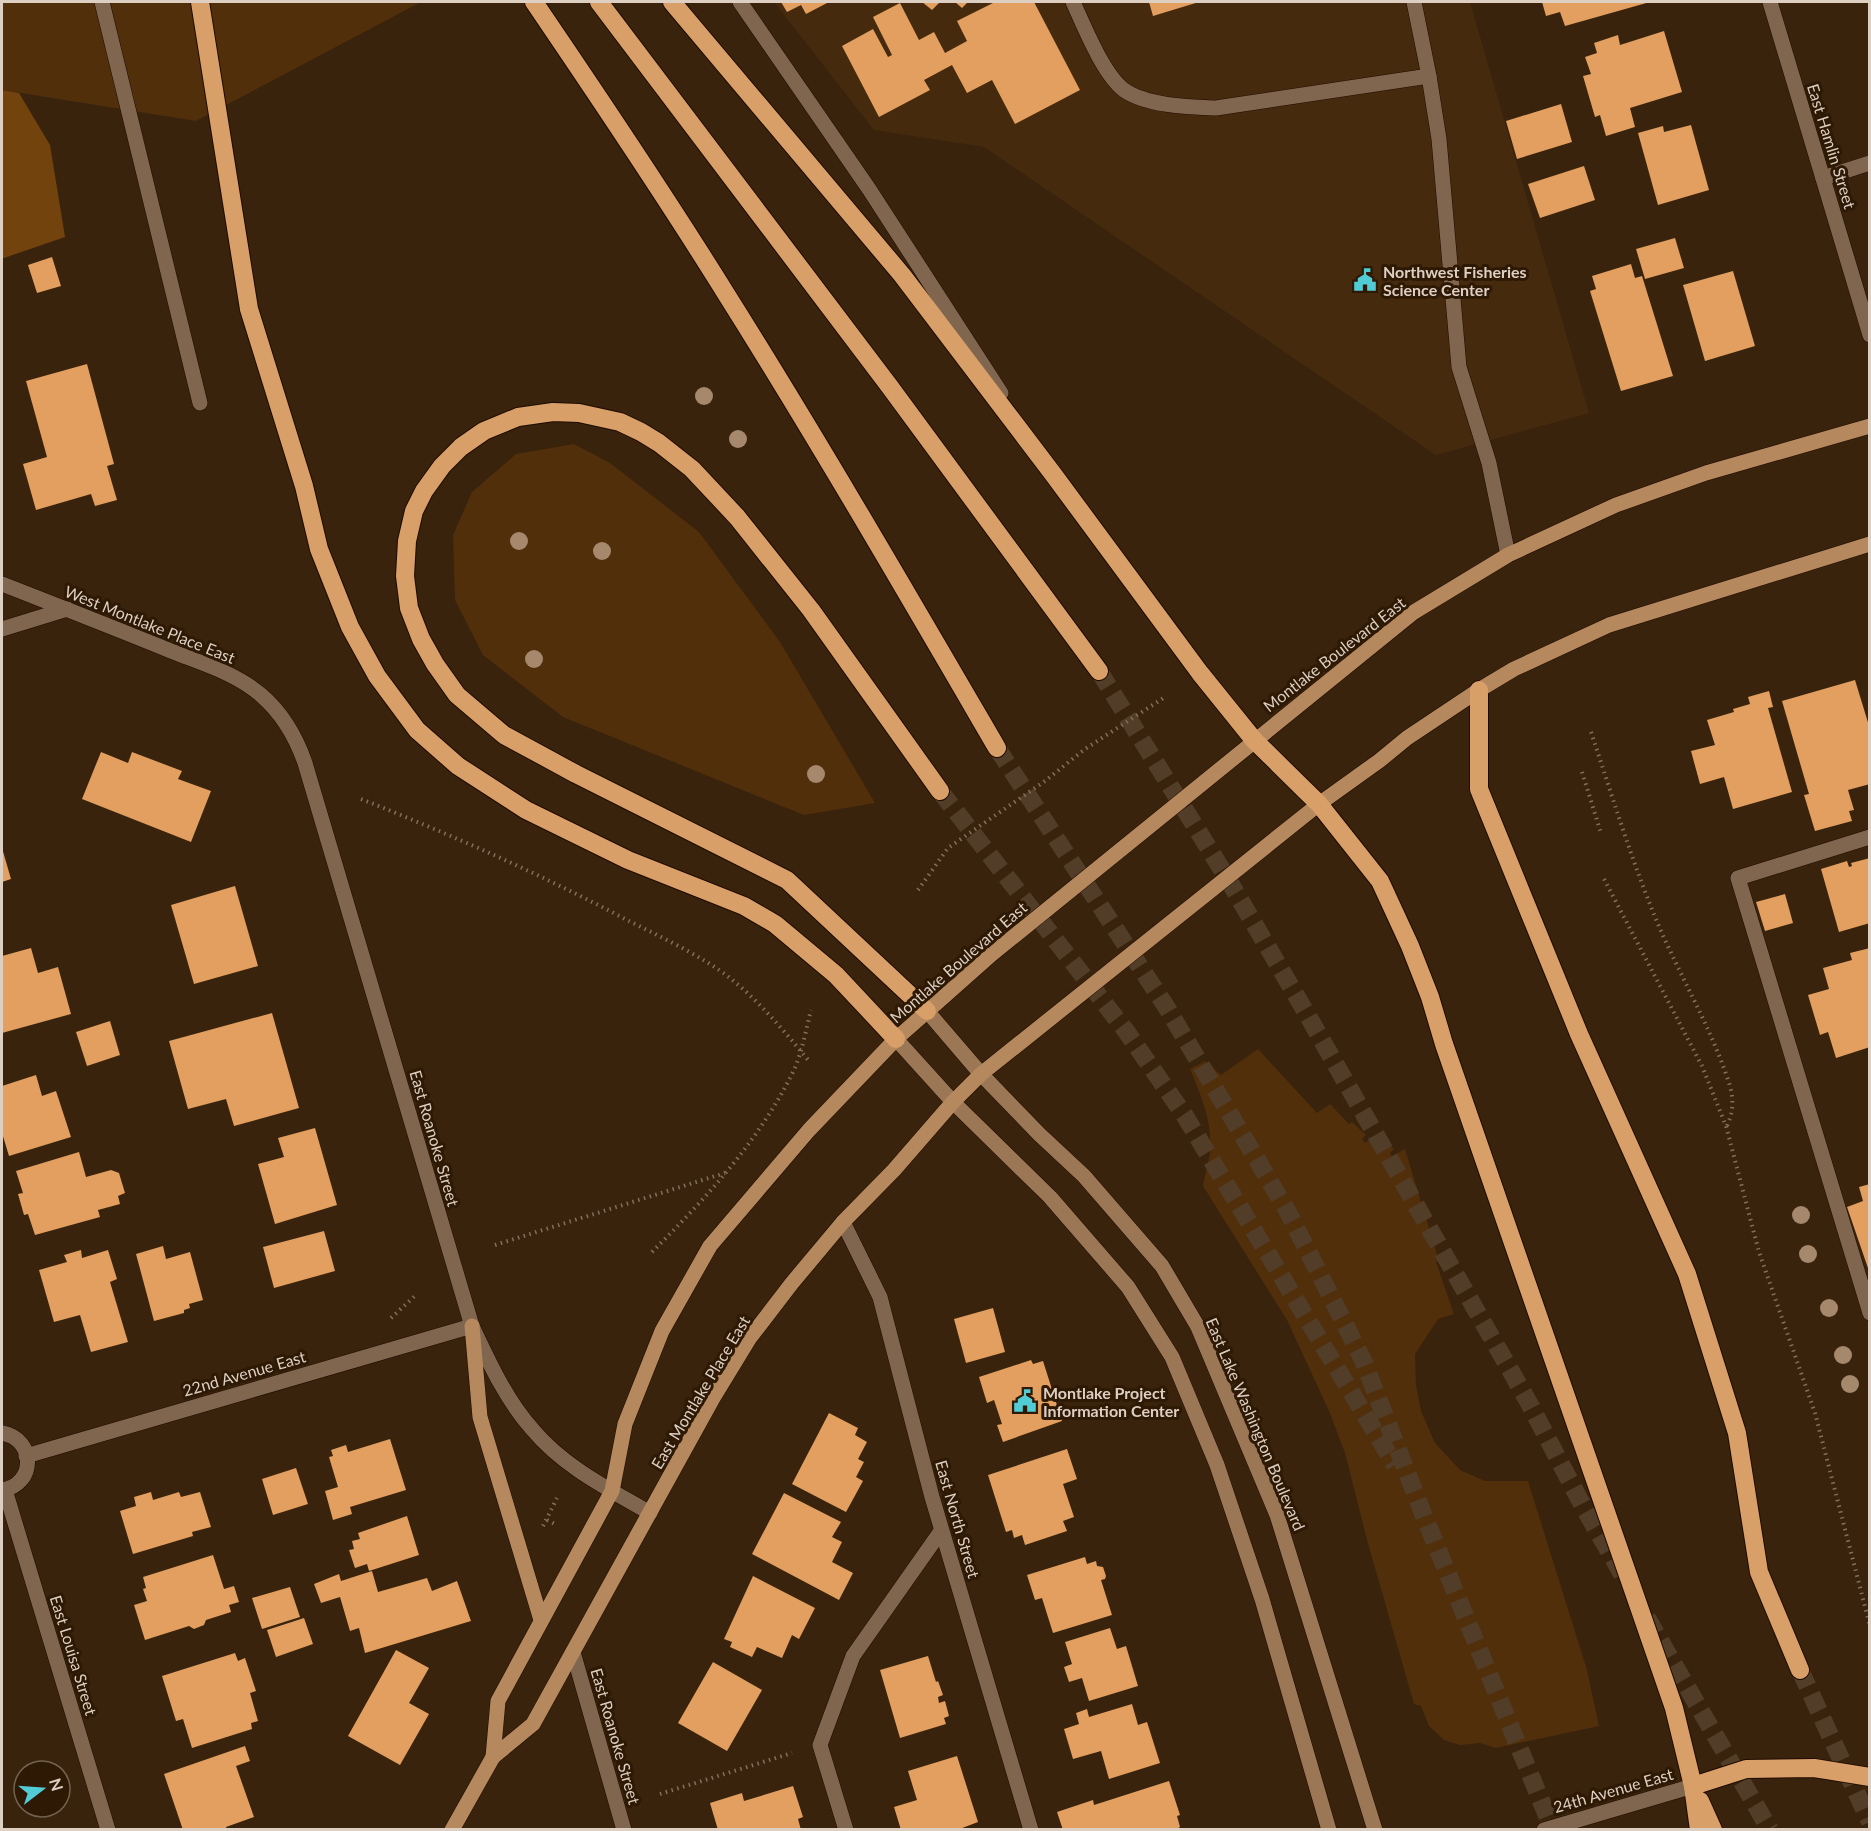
<svg xmlns="http://www.w3.org/2000/svg" width="1871" height="1831" viewBox="0 0 1871 1831" font-family="Lato,sans-serif">
  <rect width="100%" height="100%" fill="#39230d"/>
  <polygon fill="#462a0e" points="774,2 1470,2 1589,413 1436,455 984,147 874,130"/>
  <g fill="#512f0b">
    <polygon points="2,2 421,2 196,121 2,90"/>
    <polygon points="574,444 610,463 699,532 780,642 875,803 804,815 563,717 483,655 455,600 453,535 472,492 516,454"/>
    <path d="M1258,1049L1317,1113L1330,1104L1349,1124L1352,1122L1366,1135L1362,1139L1365,1143L1379,1134L1394,1149L1390,1153L1392,1156L1405,1149L1439,1261L1436,1262L1454,1314L1438,1319L1415,1354L1416,1385L1421,1411L1435,1443L1460,1470L1485,1481H1528L1587,1670L1599,1726L1496,1748L1480,1743L1460,1745L1444,1740L1429,1726L1421,1706L1414,1704L1367,1540L1345,1453L1329,1411L1287,1320L1203,1186C1205,1175 1208,1164 1210,1153C1213,1124 1201,1095 1190,1069L1205,1061L1221,1075Z"/>
  </g>
  <polygon fill="#72430d" points="2,90 19,93 50,145 65,237 4,258 2,258"/>
  <g fill="#e29f5f">
    <polygon points="781,2 829,2 806,14 801,5 787,12"/>
    <polygon points="922,2 940,2 932,10"/>
    <polygon points="955,2 968,2 962,8"/>
    <polygon points="995,2 1034,2 1080,90 1015,124 992,80 967,93 952,65 924,80 930,90 879,117 842,46 873,29 888,57 892,55 873,17 900,3 919,40 934,32 945,53 967,41 957,21"/>
    <polygon points="1149,2 1199,2 1153,16"/>
    <polygon points="1542,2 1650,2 1565,26 1560,12 1546,16"/>
    <polygon points="1664,31 1682,92 1630,108 1635,127 1606,136 1600,115 1595,117 1583,76 1591,74 1585,57 1597,53 1594,43 1618,35 1620,45"/>
    <polygon points="1561,104 1572,142 1517,159 1506,121"/>
    <polygon points="1691,125 1709,190 1658,205 1638,133 1663,126 1664,132"/>
    <polygon points="1584,166 1595,200 1540,218 1528,184"/>
    <polygon points="1675,238 1684,268 1645,279 1636,249"/>
    <polygon points="52,257 61,286 37,293 28,265"/>
    <polygon points="1631,264 1635,278 1642,276 1673,376 1621,391 1590,291 1596,289 1592,276"/>
    <polygon points="1733,271 1755,346 1705,361 1683,285"/>
    <polygon points="87,364 114,464 107,466 117,500 95,506 91,494 36,510 23,464 47,457 26,381"/>
    <polygon points="1855,680 1870,729 1870,784 1848,790 1854,810 1849,811 1852,821 1815,831 1804,795 1809,794 1782,701"/>
    <polygon points="1769,691 1773,707 1768,708 1792,792 1733,809 1724,777 1700,784 1691,751 1715,745 1707,720 1734,712 1733,709 1750,704 1748,697"/>
    <polygon points="101,752 128,763 132,752 182,771 178,779 211,791 191,842 82,799"/>
    <polygon points="2,848 11,879 2,882"/>
    <polygon points="1870,858 1870,923 1839,932 1821,869 1847,861 1849,867 1852,866 1851,863"/>
    <polygon points="235,886 258,966 194,984 171,905"/>
    <polygon points="1785,894 1793,923 1765,931 1756,902"/>
    <polygon points="31,948 38,973 58,967 71,1014 2,1033 2,956"/>
    <polygon points="1870,948 1870,1047 1836,1058 1828,1032 1820,1035 1808,995 1829,989 1823,968 1852,960 1850,953"/>
    <polygon points="272,1013 299,1108 234,1126 226,1099 188,1109 169,1041"/>
    <polygon points="110,1021 120,1055 87,1066 76,1032"/>
    <polygon points="36,1075 42,1096 56,1091 71,1137 9,1156 2,1133 2,1086"/>
    <polygon points="315,1128 337,1205 275,1224 258,1164 284,1157 278,1138"/>
    <polygon points="79,1152 86,1177 111,1170 119,1173 125,1193 118,1196 120,1204 98,1210 100,1217 35,1235 28,1214 24,1215 18,1194 23,1193 16,1171"/>
    <polygon points="1870,1184 1870,1270 1869,1271 1847,1207 1863,1201 1859,1187"/>
    <polygon points="324,1231 335,1271 274,1288 263,1247"/>
    <polygon points="163,1246 166,1259 190,1252 203,1300 189,1304 190,1308 184,1310 184,1313 154,1321 136,1254"/>
    <polygon points="81,1250 82,1258 108,1250 117,1279 110,1282 128,1342 91,1352 80,1315 54,1322 39,1270 67,1262 64,1255"/>
    <polygon points="993,1308 1005,1352 966,1363 954,1319"/>
    <polygon points="1031,1360 1033,1364 1043,1361 1062,1421 1003,1442 997,1425 1002,1424 994,1400 987,1403 979,1377"/>
    <polygon points="829,1413 858,1428 855,1435 867,1442 858,1459 864,1462 856,1477 863,1481 846,1512 792,1484"/>
    <polygon points="390,1439 406,1490 350,1507 352,1514 333,1520 325,1491 338,1487 329,1457 333,1456 331,1450 346,1445 348,1452"/>
    <polygon points="1067,1449 1077,1479 1063,1484 1074,1517 1063,1521 1067,1531 1025,1545 1022,1535 1014,1538 1012,1530 1006,1532 988,1475"/>
    <polygon points="296,1468 308,1504 273,1515 262,1479"/>
    <polygon points="151,1492 153,1500 179,1492 181,1497 200,1492 211,1527 192,1532 193,1536 133,1554 120,1511 136,1506 134,1497"/>
    <polygon points="784,1493 841,1522 832,1537 842,1542 832,1562 853,1573 839,1600 752,1554"/>
    <polygon points="407,1516 419,1555 369,1571 367,1564 355,1568 349,1550 354,1549 352,1541 360,1539 358,1533"/>
    <polygon points="213,1555 224,1589 234,1586 239,1602 229,1605 231,1612 206,1620 204,1625 194,1629 189,1626 145,1640 134,1605 147,1601 143,1589 146,1588 143,1577"/>
    <polygon points="1085,1557 1087,1564 1096,1561 1097,1566 1103,1567 1106,1576 1105,1579 1101,1580 1112,1615 1053,1633 1042,1598 1035,1600 1027,1575"/>
    <polygon points="372,1571 378,1592 427,1578 432,1591 457,1581 471,1621 365,1653 359,1628 350,1631 340,1597 321,1603 314,1584 339,1574 341,1581"/>
    <polygon points="753,1576 815,1608 799,1639 792,1635 782,1658 757,1647 752,1657 730,1647 732,1642 724,1639"/>
    <polygon points="290,1587 300,1617 262,1629 252,1598"/>
    <polygon points="304,1618 313,1644 276,1657 267,1630"/>
    <polygon points="1110,1628 1117,1649 1126,1646 1138,1686 1089,1701 1082,1678 1069,1682 1064,1667 1072,1664 1065,1642"/>
    <polygon points="396,1650 429,1668 409,1703 429,1714 400,1765 348,1736"/>
    <polygon points="235,1653 238,1661 245,1658 256,1691 250,1693 258,1721 251,1723 252,1729 192,1748 183,1719 176,1721 162,1676"/>
    <polygon points="928,1656 936,1682 938,1681 943,1695 938,1697 939,1703 945,1701 949,1716 944,1718 946,1724 900,1738 880,1670"/>
    <polygon points="713,1662 762,1690 727,1751 678,1723"/>
    <polygon points="1132,1704 1138,1725 1147,1722 1160,1763 1109,1779 1101,1751 1073,1759 1064,1729 1079,1724 1076,1713 1087,1709 1089,1717"/>
    <polygon points="245,1746 250,1761 236,1766 254,1817 226,1827 227,1830 183,1830 164,1774"/>
    <polygon points="957,1756 978,1822 957,1830 901,1830 894,1807 917,1800 908,1771"/>
    <polygon points="1169,1781 1180,1815 1177,1816 1180,1827 1175,1830 1063,1830 1057,1812 1093,1800 1094,1805"/>
    <polygon points="793,1786 803,1817 798,1819 801,1830 718,1830 710,1803 742,1793 744,1801"/>
  </g>
  <g fill="none" stroke-linecap="round" stroke-linejoin="round">
    <g stroke="#523d28" stroke-width="18" stroke-dasharray="18 9" stroke-linecap="butt">
      <polyline points="1099,671 1229,881 1304,1009 1529,1403 1584,1508 1625,1579"/>
      <polyline points="997,748 1167,1008 1288,1212 1363,1360 1422,1511 1553,1830"/>
      <polyline points="940,791 1126,1031 1185,1116 1395,1465"/>
      <polyline points="1647,1618 1770,1830"/>
      <polyline points="1800,1670 1870,1822"/>
    </g>
    <g stroke="#1f0b00" stroke-width="16">
      <g id="service">
        <polyline points="102,2 200,403"/>
        <polyline points="740,2 869,189 1001,393"/>
        <path d="M1073,2C1084,26 1103,74 1124,90C1147,106 1189,107 1216,108L1429,76"/>
        <polyline points="1414,2 1429,76 1439,139 1459,367 1489,463 1508,555"/>
        <polyline points="1823,178 1870,163"/>
        <polyline points="1870,837 1738,878 1870,1313"/>
        <polyline points="846,1830 820,1745 853,1656 941,1531"/>
      </g>
    </g>
    <g stroke="#1f0b00" stroke-width="16">
      <g id="minor">
        <polyline points="1770,2 1870,335"/>
        <polyline points="2,629 67,609"/>
        <polyline points="843,1222 880,1297 932,1497 1031,1830"/>
        <path d="M2,1433C36,1439 36,1485 2,1490"/>
        <polyline points="26,1456 472,1326"/>
        <polyline points="5,1490 108,1830"/>
        <polyline points="573,1652 624,1830"/>
      </g>
    </g>
    <g stroke="#1f0b00" stroke-width="16">
      <g id="tertiary">
        <path d="M2,584C58,606 115,628 171,651C201,663 236,673 261,695C282,713 296,737 305,763L472,1326C489,1362 506,1400 533,1430C564,1467 609,1489 650,1513"/>
        <polyline points="1544,1830 1693,1786"/>
      </g>
    </g>
    <g stroke="#1f0b00" stroke-width="16">
      <g id="secondary">
        <polyline points="927,1011 981,1074 1039,1134 1084,1176 1162,1266 1198,1327 1277,1515 1375,1830"/>
        <polyline points="896,1039 953,1102 1050,1197 1128,1287 1172,1357 1217,1465 1262,1599 1329,1830"/>
      </g>
    </g>
    <g stroke="#1f0b00" stroke-width="16">
      <g id="primary">
        <polyline points="472,1326 480,1417 541,1620"/>
        <polyline points="493,1757 498,1701 612,1491 625,1424 662,1331 710,1246 809,1130 896,1039 992,954 1414,612 1508,555 1616,505 1706,473 1870,426"/>
        <polyline points="452,1830 493,1757 533,1724 713,1398 749,1339 792,1283 843,1222 894,1170 953,1102 981,1074 1319,804 1379,761 1407,738 1479,690 1514,669 1609,625 1870,544"/>
      </g>
    </g>
    <g stroke="#1f0b00" stroke-width="20">
      <g id="motorway">
        <polyline points="200,2 249,309 304,486 319,549 350,627 377,676 417,730 458,766 526,810 628,860 744,906 775,924 836,975 896,1039"/>
        <path d="M534,2C600,99 666,197 728,297C821,445 909,597 997,748"/>
        <polyline points="599,2 890,387 1099,671"/>
        <polyline points="672,2 902,275 1053,474 1200,673 1254,740 1319,804 1380,881 1410,946 1430,997 1444,1044 1674,1708 1693,1786 1699,1830"/>
        <polyline points="1479,690 1479,789 1579,1034 1687,1274 1737,1433 1759,1572 1800,1670"/>
        <polyline points="927,1011 787,880 576,774 504,735 457,695 435,664 421,639 409,608 405,576 407,541 414,511 424,491 442,466 461,447 484,431 518,417 553,412 579,413 620,422 641,432 659,443 692,469 737,517 811,610 940,791"/>
        <polyline points="1693,1786 1746,1769 1814,1768 1870,1777"/>
        <polyline points="1700,1801 1713,1830"/>
      </g>
    </g>
    <g stroke="#826f5e" stroke-width="4" stroke-dasharray="1.5 4.5" stroke-linecap="butt">
      <path d="M1591,732C1613,798 1633,866 1661,931C1684,983 1713,1032 1730,1086C1734,1101 1733,1112 1727,1126"/>
      <polyline points="1582,772 1601,833"/>
      <path d="M361,799C452,835 540,874 627,920C659,936 702,956 730,978C760,1002 785,1032 809,1061"/>
      <polyline points="1604,879 1702,1066 1726,1126 1759,1252 1815,1413 1870,1626"/>
      <polyline points="918,890 948,848 1045,781 1085,749 1165,697"/>
      <polyline points="495,1245 725,1173"/>
      <path d="M652,1252C706,1198 759,1141 793,1072C802,1053 806,1030 811,1010"/>
      <polyline points="391,1318 417,1294"/>
      <polyline points="547,1520 555,1524"/>
      <polyline points="543,1526 557,1498"/>
      <polyline points="660,1794 792,1753"/>
    </g>
    <use href="#service" stroke="#80664f" stroke-width="15"/>
    <use href="#minor" stroke="#80664f" stroke-width="15"/>
    <use href="#tertiary" stroke="#80664f" stroke-width="15"/>
    <use href="#secondary" stroke="#9b7756" stroke-width="15"/>
    <use href="#primary" stroke="#b5885e" stroke-width="15"/>
    <use href="#motorway" stroke="#d99f68" stroke-width="18"/>
  </g>
  <g fill="#a6886d">
    <circle cx="704" cy="396" r="9"/>
    <circle cx="738" cy="439" r="9"/>
    <circle cx="519" cy="541" r="9"/>
    <circle cx="602" cy="551" r="9"/>
    <circle cx="534" cy="659" r="9"/>
    <circle cx="816" cy="774" r="9"/>
    <circle cx="1801" cy="1215" r="9"/>
    <circle cx="1808" cy="1254" r="9"/>
    <circle cx="1829" cy="1308" r="9"/>
    <circle cx="1843" cy="1355" r="9"/>
    <circle cx="1850" cy="1384" r="9"/>
  </g>
  <defs>
    <g id="civic-bare" transform="scale(1.8)"><path d="M-.6-6.5H3V-4.5H.6V-3L4-1V1h2V6H-6V1h2V-1L-.6-3ZM-1.2 2.5V6h2.4V2.5Z" fill="#51ccd5" stroke="#2e1904" stroke-width="2.5" paint-order="stroke"/></g>
  </defs>
  <g fill-rule="evenodd">
    <use href="#civic-bare" x="1365" y="280"/>
    <use href="#civic-bare" x="1025" y="1401"/>
  </g>
  <g text-anchor="middle" dominant-baseline="central" stroke-width="6" stroke-linejoin="round" paint-order="stroke">
    <g font-size="16" fill="#decfc3" stroke="#2e1904">
      <text transform="translate(1832 146) rotate(73)">East Hamlin Street</text>
      <text transform="translate(150 624) rotate(22)">West Montlake Place East</text>
      <text transform="translate(1334 654) rotate(-38)">Montlake Boulevard East</text>
      <text transform="translate(958 962) rotate(-41)">Montlake Boulevard East</text>
      <text transform="translate(435 1138) rotate(74)">East Roanoke Street</text>
      <text transform="translate(244 1373) rotate(-16)">22nd Avenue East</text>
      <text transform="translate(700 1392) rotate(-59)">East Montlake Place East</text>
      <text transform="translate(1256 1424) rotate(67)">East Lake Washington Boulevard</text>
      <text transform="translate(958 1519) rotate(74)">East North Street</text>
      <text transform="translate(74 1655) rotate(73)">East Louisa Street</text>
      <text transform="translate(616 1736) rotate(74)">East Roanoke Street</text>
      <text transform="translate(1613 1790) rotate(-16)">24th Avenue East</text>
    </g>
    <g font-size="16" font-weight="bold" fill="#decfc3" stroke="#2e1904" text-anchor="start">
      <text x="1383" y="271">Northwest Fisheries<tspan x="1383" dy="18">Science Center</tspan></text>
      <text x="1043" y="1392">Montlake Project<tspan x="1043" dy="18">Information Center</tspan></text>
    </g>
  </g>
  <rect width="1871" height="1831" fill="none" stroke="#decfc3" stroke-width="6"/>
  <g transform="translate(42 1789) rotate(73)"><circle r="28" fill="#2e1904" stroke="#746250" stroke-width="1.5"/>
  <path d="M0-4.5L10 22L0 15L-10 22Z" fill="#51ccd5"/>
  <text y="-9" font-size="16" font-weight="bold" text-anchor="middle" fill="#decfc3">N</text>
  </g>
</svg>
